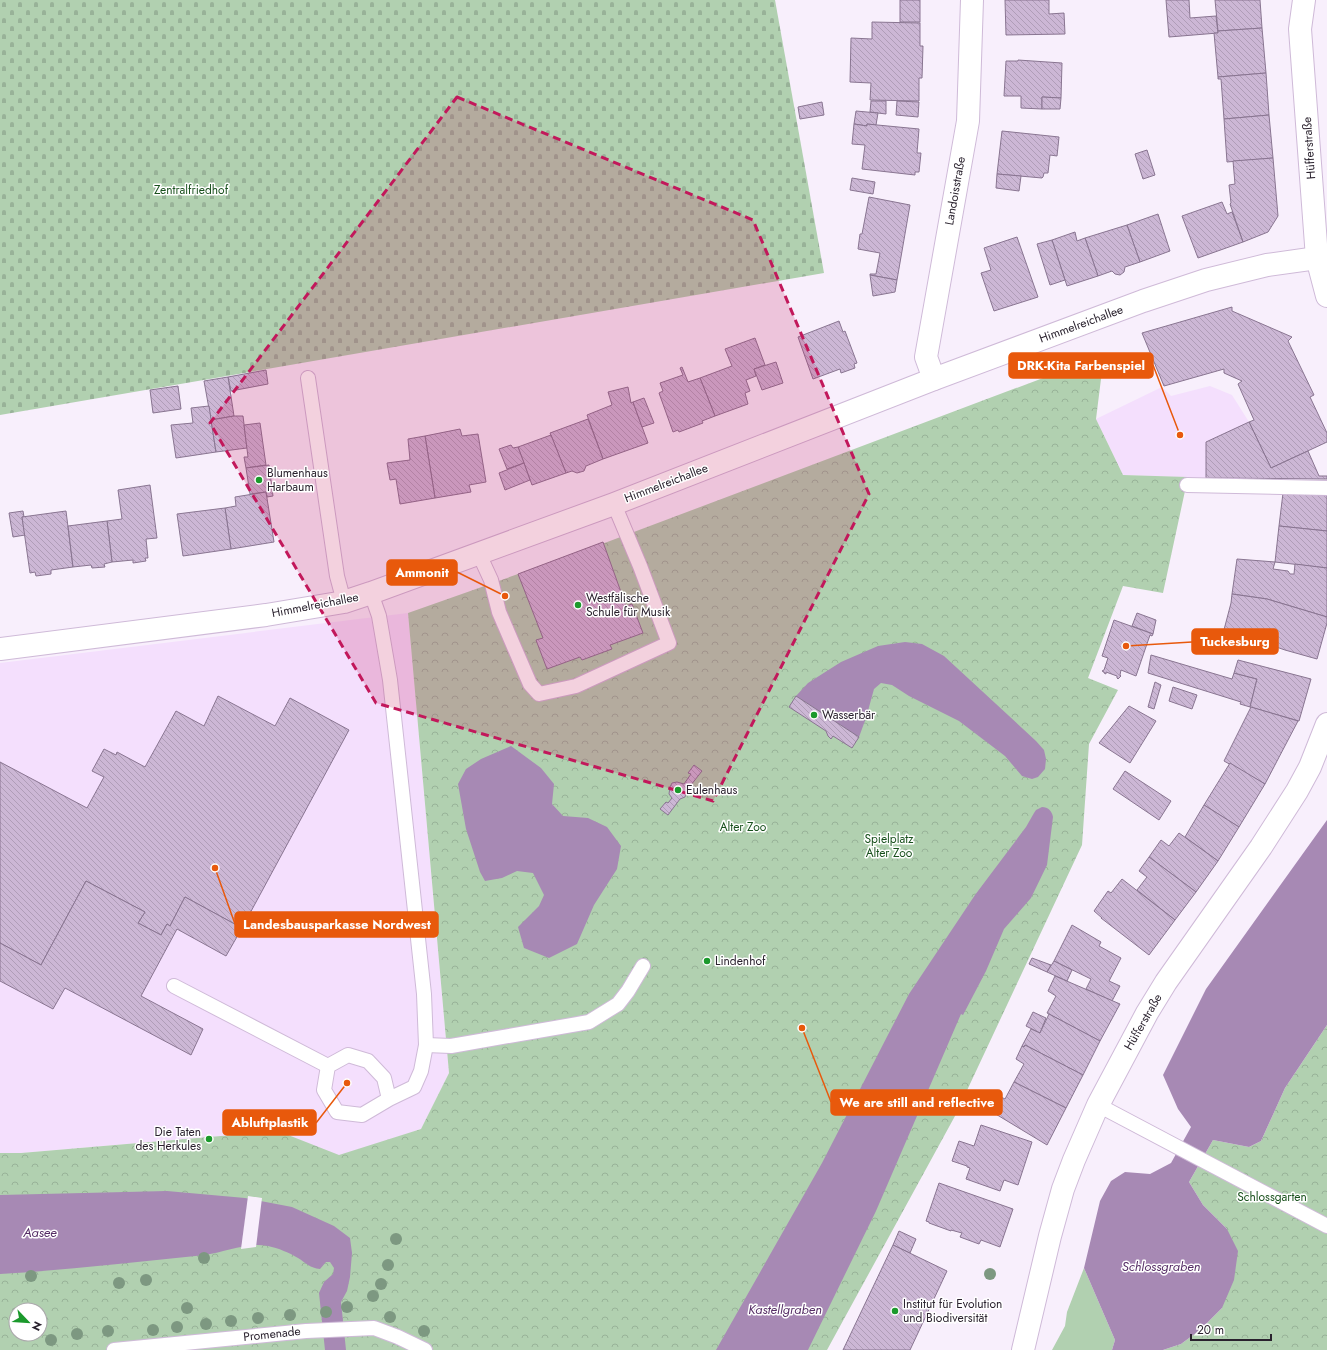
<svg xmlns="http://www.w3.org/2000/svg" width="1327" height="1350" viewBox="0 0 1327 1350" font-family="Jost,sans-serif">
  <defs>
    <pattern id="cemetery-stones" width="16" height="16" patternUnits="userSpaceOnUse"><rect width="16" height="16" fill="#b1d0b0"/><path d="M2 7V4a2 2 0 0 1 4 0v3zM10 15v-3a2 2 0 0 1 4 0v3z" fill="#98b298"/></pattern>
    <pattern id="park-crowns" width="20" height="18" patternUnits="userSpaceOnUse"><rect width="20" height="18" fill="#b1d0b0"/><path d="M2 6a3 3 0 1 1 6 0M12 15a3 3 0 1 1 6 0" fill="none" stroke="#98b298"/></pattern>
    <pattern id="building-back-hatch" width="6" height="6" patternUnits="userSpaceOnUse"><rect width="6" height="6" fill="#ccb7d5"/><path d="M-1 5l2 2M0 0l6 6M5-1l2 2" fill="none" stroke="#af9db7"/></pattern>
  </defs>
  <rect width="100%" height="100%" fill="#f8effc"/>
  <g fill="#f4dffd">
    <polygon points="1210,386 1232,395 1249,422 1271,468 1308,451 1319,476 1327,476 1327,479 1206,478 1123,475 1096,419 1162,387 1171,396"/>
    <polygon points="408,613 449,1073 421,1129 339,1156 278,1131 21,1153 0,1153 0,663"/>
  </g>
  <polygon fill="#b1d0b0" points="1084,1268 1115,1340 1112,1350 1052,1350 1065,1326 1067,1312"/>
  <polygon fill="url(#cemetery-stones)" points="0,0 775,0 824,273 0,415"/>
  <g fill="url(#park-crowns)" fill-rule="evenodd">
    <path d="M1104,355L1096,419L1123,475L1188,477L1163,593L1123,586L1088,678L1118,690L1089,744L1082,845L955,1116L827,1350H0V1153H21L278,1131L339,1155L421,1129L449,1073L408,613L586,550ZM16,1310H40V1334H16Z"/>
    <polygon points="1327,1025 1327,1350 1163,1350 1181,1344 1200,1330 1222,1308 1227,1229 1203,1205 1189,1182 1213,1140 1249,1147 1261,1141 1285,1088"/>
  </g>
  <g fill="#a789b4">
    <polygon points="905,642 922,644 944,656 1036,741 1044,750 1046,759 1045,769 1038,777 1032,779 1022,776 1005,756 959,721 909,696 892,685 881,683 874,689 866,718 859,737 796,696 808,683 841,662 878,646"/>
    <polygon points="511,746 541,768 554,784 552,804 563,816 588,818 607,827 621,846 617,869 594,905 577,944 549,958 524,948 518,927 539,906 544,895 533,873 517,871 502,878 485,881 480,872 466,829 458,784 466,769 481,759"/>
    <path d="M1042,807C1048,807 1052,811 1053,817L1047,865L1031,898L1004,929L986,971L963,1015L961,1014L876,1211L808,1350H716L822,1163L909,994L975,895L1026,827L1034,813L1036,810Z"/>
    <polygon points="1327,820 1327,1025 1285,1088 1261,1141 1249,1147 1213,1140 1189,1182 1203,1205 1227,1229 1238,1251 1234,1280 1222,1308 1200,1330 1181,1344 1163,1350 1112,1350 1115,1340 1084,1268 1100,1201 1111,1181 1125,1172 1150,1174 1171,1163 1191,1127 1178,1109 1163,1075 1206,989"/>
    <path d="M167,1191L245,1198L292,1207L334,1226L350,1238L352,1253L350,1277L347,1291L341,1302L346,1350H325L319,1293L324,1282L333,1274L334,1268L330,1262H326L320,1269C310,1268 306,1263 298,1258C290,1253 278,1248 268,1246C247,1242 226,1252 205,1255C137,1262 69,1270 0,1274V1195Z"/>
  </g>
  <polygon fill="#f8effc" points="248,1196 262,1198 256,1247 241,1249"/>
  <g fill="url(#building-back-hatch)" stroke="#897591">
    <rect x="900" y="0" width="20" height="22"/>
    <polygon points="1005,0 1049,0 1049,14 1064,13 1065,34 1006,35"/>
    <polygon points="1166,0 1189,0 1190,18 1216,16 1218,33 1169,37"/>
    <polygon points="1215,0 1260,0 1262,28 1218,31"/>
    <polygon points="872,22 920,23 920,46 923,46 922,78 919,78 919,101 870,100 871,83 850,82 851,38 872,39"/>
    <polygon points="1262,28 1266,73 1218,77 1214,33 1218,33 1218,31"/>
    <polygon points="1018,60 1062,63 1061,98 1042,97 1042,109 1021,108 1021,96 1004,96 1006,61 1018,61"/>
    <polygon points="1266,73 1269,115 1224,119 1221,79 1218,79 1218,77"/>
    <polygon points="1042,97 1061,98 1060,109 1042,109"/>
    <polygon points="871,101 886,101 886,114 870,112"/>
    <polygon points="897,101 919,102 918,117 896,115"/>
    <polygon points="822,102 824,115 800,119 798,107"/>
    <polygon points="856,111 878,113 876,125 867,124 867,126 854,124"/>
    <polygon points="1269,115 1273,158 1227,162 1224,119"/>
    <polygon points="854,124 867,126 867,124 919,129 917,153 921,153 919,172 915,172 915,175 862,169 865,145 852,144"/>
    <polygon points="1002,131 1059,137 1057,156 1050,155 1048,173 1044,173 1043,177 1042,178 997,174"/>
    <polygon points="1147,150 1155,175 1143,179 1135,154"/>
    <polygon points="1273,158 1278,216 1268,232 1243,242 1230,204 1231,203 1229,185 1235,184 1233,161"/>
    <polygon points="997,174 1021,176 1019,191 996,188"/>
    <polygon points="852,178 875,182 873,194 850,190"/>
    <polygon points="869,197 910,205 897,280 870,275 870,274 876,274 880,253 858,249 860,234 862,234"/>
    <polygon points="1222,202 1227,214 1232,212 1243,242 1198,258 1182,216"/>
    <polygon points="1158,214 1170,251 1140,262 1127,225"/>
    <polygon points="1127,225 1140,262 1125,267 1124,272 1120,275 1115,274 1112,271 1098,276 1085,238"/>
    <polygon points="1075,232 1077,241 1085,238 1098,276 1067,286 1052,240"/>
    <polygon points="1017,237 1038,297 994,311 981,273 991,270 984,248"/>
    <polygon points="1052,240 1065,280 1050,285 1037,244"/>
    <polygon points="870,275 897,280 895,292 873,296"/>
    <polygon points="1232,307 1232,311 1292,337 1288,341 1314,395 1310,397 1327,433 1327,442 1271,468 1249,422 1254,420 1238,384 1242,381 1224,373 1224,369 1164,386 1142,333"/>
    <polygon points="839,321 843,332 845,331 857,363 854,364 855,368 841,373 840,369 813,379 798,337"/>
    <polygon points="755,338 765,365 754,369 756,376 746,380 750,391 745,393 748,404 715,416 700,378 732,366 725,349"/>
    <polygon points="776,362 783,383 762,390 754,369"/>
    <polygon points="682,367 688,382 700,378 715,416 702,421 703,423 679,432 678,430 673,432 659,393 663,391 660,383 683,375 680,368"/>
    <polygon points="266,370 268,384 231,391 228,377"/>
    <polygon points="228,377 234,416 211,420 204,381"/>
    <polygon points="178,386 181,409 153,413 150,390"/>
    <polygon points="628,387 631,403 633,402 648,443 603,459 587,415 612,405 608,392"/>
    <polygon points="644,398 654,423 642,427 633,402"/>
    <polygon points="209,406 216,452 176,458 171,425 193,423 191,408"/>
    <polygon points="234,416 243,416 247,448 216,452 211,420"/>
    <polygon points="588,419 603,459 586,466 584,471 577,473 572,471 566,473 550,433"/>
    <polygon points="1249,422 1271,468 1308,451 1319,476 1327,476 1327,479 1206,478 1206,442"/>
    <polygon points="260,423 266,465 246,468 244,457 248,457 244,425"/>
    <polygon points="460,429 462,436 478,434 486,482 469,485 471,492 435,498 425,436"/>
    <polygon points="551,435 566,473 532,485 518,447"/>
    <polygon points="425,436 435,498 400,504 396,479 390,480 387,463 410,460 408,439"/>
    <polygon points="511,445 513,448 518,447 524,463 507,469 499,449"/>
    <polygon points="524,463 530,480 505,490 499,473"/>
    <polygon points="269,465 273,496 267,497 266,492 250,494 246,468"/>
    <polygon points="150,485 157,538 146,539 148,558 145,558 146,561 133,563 133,560 112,562 107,521 122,519 118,490"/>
    <polygon points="266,492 274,542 231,549 225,508 236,506 235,497"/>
    <polygon points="1283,493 1327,495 1327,531 1279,526"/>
    <polygon points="225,508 231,549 183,556 177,514"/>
    <polygon points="23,511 24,517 22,517 25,535 13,537 9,513"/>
    <polygon points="66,511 73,567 51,570 51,574 36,576 35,572 30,573 22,517"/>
    <polygon points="107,521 112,562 104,564 105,567 92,568 91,565 73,567 68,526"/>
    <polygon points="1279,526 1327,531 1327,568 1275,562"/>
    <polygon points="603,542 626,606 632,604 643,633 610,645 612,649 582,660 580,657 547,669 536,640 543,638 518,574"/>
    <polygon points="1237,559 1275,562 1273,569 1288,571 1290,574 1294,574 1295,564 1327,568 1327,617 1267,599 1232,594"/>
    <polygon points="1232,594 1267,599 1327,617 1327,623 1317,659 1285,650 1256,640 1252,653 1220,645 1231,603"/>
    <polygon points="1137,613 1156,620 1153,634 1132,626"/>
    <polygon points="1114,620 1153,634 1152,636 1150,635 1136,676 1121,670 1120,675 1121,676 1118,679 1117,678 1117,676 1106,672 1106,674 1104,673 1104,672 1102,671 1104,670 1108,658 1102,656"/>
    <polygon points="1151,655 1232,679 1234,673 1257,679 1250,707 1240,704 1241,702 1148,673"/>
    <polygon points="1238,660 1311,679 1299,721 1250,707 1257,679 1234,673"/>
    <polygon points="1155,682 1161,685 1154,709 1148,707"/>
    <polygon points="1173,687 1197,695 1192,709 1169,701"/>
    <polygon points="218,696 275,726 290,698 349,730 242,928 185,897 170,926 167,924 161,935 138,923 145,912 86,881 41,965 0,943 0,762 87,808 104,777 92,771 104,749 116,755 117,752 145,767 176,711 204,726"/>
    <polygon points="796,696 859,737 852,748 833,736 831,739 828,736 826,731 789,707"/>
    <polygon points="1129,706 1156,721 1130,763 1099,743"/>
    <polygon points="1251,707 1298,721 1265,784 1224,761"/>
    <polygon points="1230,763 1265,784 1239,827 1204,805"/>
    <polygon points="694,765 702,771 687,790 685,797 680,799 668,815 660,809 666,802 668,803 672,798 669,794 670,787 672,783 677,782 684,784 691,774 688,773"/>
    <polygon points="1125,771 1171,801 1159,820 1113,789"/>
    <polygon points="1204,805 1239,827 1218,861 1185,837"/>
    <polygon points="1179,833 1218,861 1196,892 1149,857 1161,840 1169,846"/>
    <polygon points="1149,857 1196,892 1175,920 1137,890 1147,877 1139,871"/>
    <polygon points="1122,879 1175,920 1149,955 1101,918 1102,918 1094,911 1108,891 1111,893"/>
    <polygon points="86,881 145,912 138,923 161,935 167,924 170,926 185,897 242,928 226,956 177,929 141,996 203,1029 191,1055 65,988 53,1009 0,981 0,943 41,965"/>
    <polygon points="1072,925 1101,942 1099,946 1121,958 1109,981 1120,986 1112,1001 1086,989 1091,979 1054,961"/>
    <polygon points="1032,958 1051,965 1047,972 1029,964"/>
    <polygon points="1054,961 1072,970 1067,981 1047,972"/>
    <polygon points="1055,976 1120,1004 1100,1041 1047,1013 1056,996 1048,991"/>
    <polygon points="1033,1012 1046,1018 1040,1033 1026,1026"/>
    <polygon points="1049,1014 1100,1041 1083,1075 1025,1045 1024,1047 1022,1046 1031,1029 1040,1033"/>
    <polygon points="1025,1045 1083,1075 1066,1108 1014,1082 1024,1064 1016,1059 1022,1046 1024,1047"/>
    <polygon points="1014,1082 1066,1108 1047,1145 989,1110 997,1095 1005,1099"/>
    <polygon points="981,1125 1032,1142 1018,1185 1004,1180 1000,1191 966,1179 970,1168 967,1167 967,1166 952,1161 959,1141 974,1146"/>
    <polygon points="939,1183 1013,1209 1000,1247 981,1240 979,1244 960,1237 962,1233 951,1230 951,1231 929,1223 929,1222 926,1221"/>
    <polygon points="899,1231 916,1239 910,1253 893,1245"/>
    <polygon points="893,1245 947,1271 910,1350 843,1350"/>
  </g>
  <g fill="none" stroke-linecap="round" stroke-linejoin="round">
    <g stroke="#cfbad8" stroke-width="16">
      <g id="service">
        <polyline points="308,378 337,576 344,602"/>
        <polyline points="1187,485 1327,488"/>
        <polyline points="479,554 491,580 499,612 530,684 539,694 576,686 669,643 640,566 614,504"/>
        <polyline points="371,593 379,616 390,680 424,994 426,1045 421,1071 414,1087 389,1099 384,1078 368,1061 348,1055 328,1066 324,1090 337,1112 362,1115 389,1099"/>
        <polyline points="174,986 328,1066"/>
        <polyline points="426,1045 451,1046 589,1022 618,1004 628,991 643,966"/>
        <polyline points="1098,1105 1327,1226"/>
        <polyline points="114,1350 306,1331 374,1328 398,1337 425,1350"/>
      </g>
    </g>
    <g stroke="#cfbad8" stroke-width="24">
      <polyline id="minor" points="934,379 926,357 968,121 972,0"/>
    </g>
    <g stroke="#cfbad8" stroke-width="24">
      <g id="tertiary">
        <polyline points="1304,0 1300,29 1317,258 1327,296"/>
        <polyline points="0,649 266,615 344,602 371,593 614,504 934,379 1143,301 1206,280 1267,265 1317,258"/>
        <polyline points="1023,1350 1050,1236 1063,1189 1074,1160 1098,1105 1147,1013 1166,982 1261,847 1297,791 1310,767 1327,724"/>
      </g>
    </g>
    <use href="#service" stroke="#fff" stroke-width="14"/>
    <use href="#minor" stroke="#fff" stroke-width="22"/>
    <use href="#tertiary" stroke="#fff" stroke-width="22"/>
  </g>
  <g fill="#7d9881">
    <circle cx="396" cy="1239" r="6"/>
    <circle cx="204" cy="1258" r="6"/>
    <circle cx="388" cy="1265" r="6"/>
    <circle cx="990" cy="1274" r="6"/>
    <circle cx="31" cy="1276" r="6"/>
    <circle cx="146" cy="1280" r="6"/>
    <circle cx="119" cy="1283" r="6"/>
    <circle cx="381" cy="1284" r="6"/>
    <circle cx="373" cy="1296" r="6"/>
    <circle cx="347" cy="1307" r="6"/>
    <circle cx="187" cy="1308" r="6"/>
    <circle cx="326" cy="1312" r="6"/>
    <circle cx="290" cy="1315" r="6"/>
    <circle cx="390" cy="1317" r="6"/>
    <circle cx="258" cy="1318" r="6"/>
    <circle cx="231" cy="1321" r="6"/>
    <circle cx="206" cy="1324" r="6"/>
    <circle cx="177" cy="1327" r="6"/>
    <circle cx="153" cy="1330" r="6"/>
    <circle cx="108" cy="1331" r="6"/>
    <circle cx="424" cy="1331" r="6"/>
    <circle cx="77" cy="1334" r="6"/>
    <circle cx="51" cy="1340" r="6"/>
  </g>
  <path fill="#c2185b" fill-opacity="0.2" stroke="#c2185b" stroke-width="3" stroke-dasharray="8 5" stroke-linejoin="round" d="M457,97L753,220L869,494L713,801L376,703L210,423Z"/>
  <g fill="#1b992c" stroke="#fff" stroke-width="1.5">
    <circle cx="259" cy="480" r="4"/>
    <circle cx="578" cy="605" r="4"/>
    <circle cx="814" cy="715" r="4"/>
    <circle cx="678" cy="790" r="4"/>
    <circle cx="707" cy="961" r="4"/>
    <circle cx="209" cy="1139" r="4"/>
    <circle cx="895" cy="1311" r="4"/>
  </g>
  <g text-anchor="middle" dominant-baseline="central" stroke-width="3" stroke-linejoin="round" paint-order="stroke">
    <g font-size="12" fill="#2a222e" stroke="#fff">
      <text transform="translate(1309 148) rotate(-94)">Hüfferstraße</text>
      <text transform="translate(955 191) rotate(-80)">Landoisstraße</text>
      <text transform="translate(1081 324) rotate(-20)">Himmelreichallee</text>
      <text transform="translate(666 483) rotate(-21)">Himmelreichallee</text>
      <text transform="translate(315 605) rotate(-11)">Himmelreichallee</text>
      <text transform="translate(1143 1022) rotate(-60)">Hüfferstraße</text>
      <text transform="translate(272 1334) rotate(-6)">Promenade</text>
    </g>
    <g font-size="12" fill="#18501c" stroke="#fff">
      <text x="191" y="190">Zentralfriedhof</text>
      <text x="743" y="827">Alter Zoo</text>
      <text x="889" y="839">Spielplatz<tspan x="889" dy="14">Alter Zoo</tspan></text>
      <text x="1272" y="1197">Schlossgarten</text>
    </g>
    <g font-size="12" fill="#2a222e" stroke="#fff" text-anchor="start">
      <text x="267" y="473">Blumenhaus<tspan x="267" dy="14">Harbaum</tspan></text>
      <text x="586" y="598">Westfälische<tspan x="586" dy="14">Schule für Musik</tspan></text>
      <text x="822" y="715">Wasserbär</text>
      <text x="686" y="790">Eulenhaus</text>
      <text x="715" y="961">Lindenhof</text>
      <text x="201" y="1132" text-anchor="end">Die Taten<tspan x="201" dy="14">des Herkules</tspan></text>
      <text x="903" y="1304">Institut für Evolution<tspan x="903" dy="14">und Biodiversität</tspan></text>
    </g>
    <g font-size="13" font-style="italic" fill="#562e66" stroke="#fff">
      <text x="40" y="1232">Aasee</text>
      <text x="1161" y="1266">Schlossgraben</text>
      <text x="785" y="1309">Kastellgraben</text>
    </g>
  </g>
  <path fill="none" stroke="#e8590c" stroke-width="1.5" d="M1180 435L1153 365M505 596L457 572M1126 646L1192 642M215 868L235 924M802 1028L831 1102M347 1083L316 1123"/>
  <g fill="#e8590c" stroke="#fff" stroke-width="1.5">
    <circle cx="1180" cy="435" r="4"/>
    <circle cx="505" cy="596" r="4"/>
    <circle cx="1126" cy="646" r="4"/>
    <circle cx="215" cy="868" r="4"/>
    <circle cx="802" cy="1028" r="4"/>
    <circle cx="347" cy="1083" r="4"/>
  </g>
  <g fill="#e8590c" stroke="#e8590c" stroke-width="1.5">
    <rect x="1009" y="353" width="144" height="25" rx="4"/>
    <rect x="387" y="560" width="70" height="25" rx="4"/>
    <rect x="1192" y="629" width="86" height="25" rx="4"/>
    <rect x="235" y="912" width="203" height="25" rx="4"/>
    <rect x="831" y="1090" width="171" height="25" rx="4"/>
    <rect x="223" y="1110" width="93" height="25" rx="4"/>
  </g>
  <g font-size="13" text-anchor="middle" font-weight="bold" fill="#fff">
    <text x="1081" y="370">DRK-Kita Farbenspiel</text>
    <text x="422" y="577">Ammonit</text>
    <text x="1235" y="646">Tuckesburg</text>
    <text x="337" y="929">Landesbausparkasse Nordwest</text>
    <text x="917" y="1107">We are still and reflective</text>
    <text x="270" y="1127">Abluftplastik</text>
  </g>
  <g transform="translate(28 1322) rotate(115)"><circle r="19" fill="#ffffff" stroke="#aaa7ab"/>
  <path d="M0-3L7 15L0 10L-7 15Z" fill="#1b992c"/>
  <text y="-6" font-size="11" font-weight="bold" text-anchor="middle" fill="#2a222e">N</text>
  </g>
  <path d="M1191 1334v6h80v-6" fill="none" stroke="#2a222e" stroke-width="2"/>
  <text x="1197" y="1334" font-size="12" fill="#2a222e" stroke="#ffffff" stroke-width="3" paint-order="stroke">20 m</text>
</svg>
